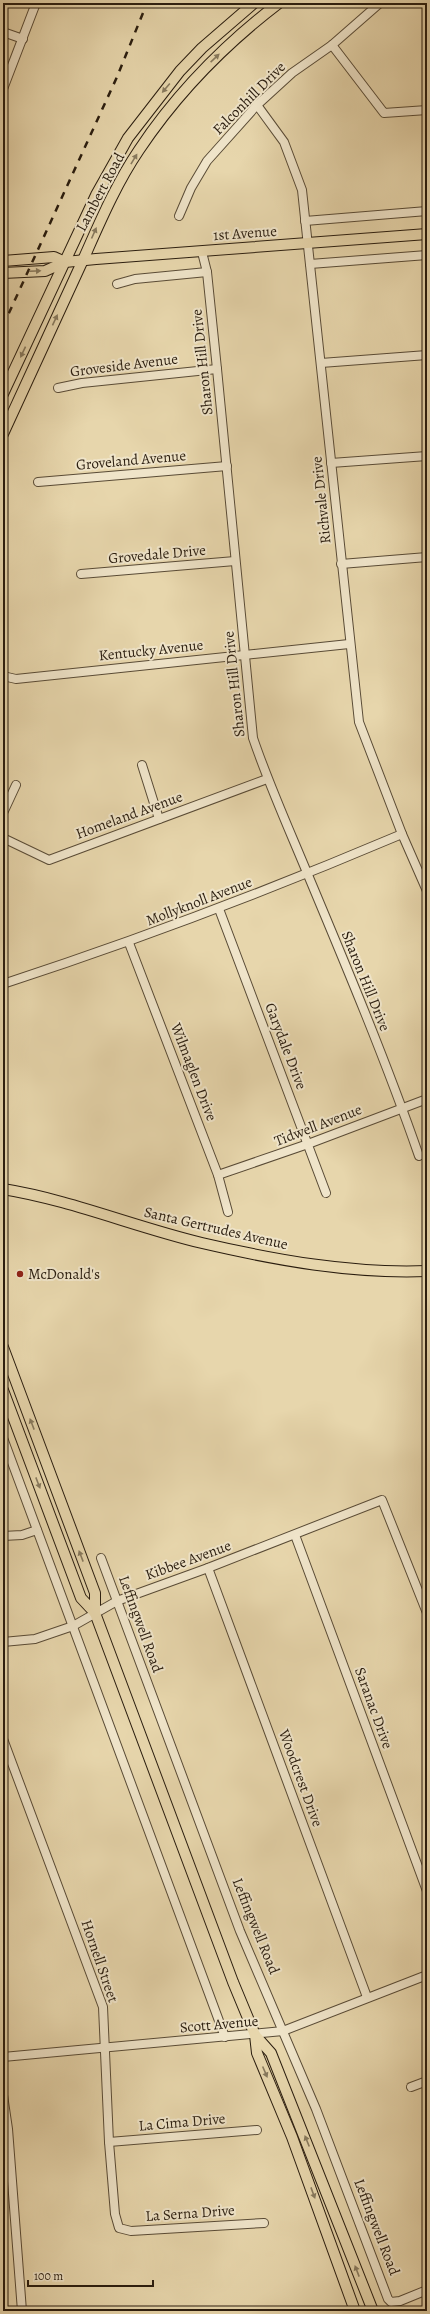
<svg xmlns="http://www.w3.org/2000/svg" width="430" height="2314" viewBox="0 0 430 2314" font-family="Alegreya,serif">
  <rect width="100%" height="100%" fill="#e7d6ac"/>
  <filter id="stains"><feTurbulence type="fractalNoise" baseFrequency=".005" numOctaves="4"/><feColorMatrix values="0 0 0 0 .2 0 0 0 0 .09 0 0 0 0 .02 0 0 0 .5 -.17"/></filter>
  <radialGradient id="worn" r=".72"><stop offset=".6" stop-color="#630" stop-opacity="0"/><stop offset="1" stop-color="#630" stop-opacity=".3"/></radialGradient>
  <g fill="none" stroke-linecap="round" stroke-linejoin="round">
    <g stroke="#594b36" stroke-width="10">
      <g id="minor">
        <polyline points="3,32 23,39"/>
        <polyline points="332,45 384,113 427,110"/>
        <polyline points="3,89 36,3"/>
        <polyline points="257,105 284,142 302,190 359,722 402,834 427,891"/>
        <polyline points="179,216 191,188 207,161 257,105 292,73 332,45 380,3"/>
        <polyline points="305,221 427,211"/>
        <path d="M202,252L207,272L217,369L253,738C269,785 289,829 308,875C347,968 386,1061 419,1156"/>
        <polyline points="310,264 427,255"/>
        <polyline points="117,284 135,279 207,272"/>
        <polyline points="321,363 427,355"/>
        <polyline points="58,388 82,383 217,369"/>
        <polyline points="331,463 427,456"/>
        <polyline points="38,482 227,466"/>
        <polyline points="341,564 427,557"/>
        <polyline points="81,574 235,561"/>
        <polyline points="3,676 16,679 349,644"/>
        <polyline points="142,765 159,819"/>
        <polyline points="3,813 16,785"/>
        <polyline points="3,838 49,860 267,779"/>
        <polyline points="219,909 326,1193"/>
        <polyline points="129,943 218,1175 228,1212"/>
        <path d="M3,984C138,940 270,890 402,834"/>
        <polyline points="218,1175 308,1144 427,1099"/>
        <polyline points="3,1438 225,2037"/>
        <polyline points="295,1535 427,1891"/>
        <polyline points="3,1536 22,1535 37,1530"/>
        <polyline points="101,1558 240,1931 316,2109 388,2299 391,2302 400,2301 427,2290"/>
        <polyline points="208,1568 367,1997"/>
        <polyline points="3,1642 35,1639 73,1626 117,1601 208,1568 382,1500 427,1613"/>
        <polyline points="3,1739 103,2007 109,2142 115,2214 119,2228 131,2231 264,2223"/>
        <polyline points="3,2057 283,2031 427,1975"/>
        <polyline points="411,2087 427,2081"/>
        <polyline points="3,2095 8,2129 22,2311"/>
        <polyline points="109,2142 257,2130"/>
      </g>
    </g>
    <g stroke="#2a1d0f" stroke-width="12">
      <g id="major">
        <polyline points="3,261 54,257 65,262"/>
        <polyline points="3,273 45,271 65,262 96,259 427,234"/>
        <polyline points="3,394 96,195 128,138 180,71 202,48 254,3"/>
        <path d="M3,434C30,376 56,318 83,260C100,222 116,184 139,150C177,93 224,45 279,3"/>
        <path d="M3,1189C71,1200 135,1227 202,1243C275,1260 352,1274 427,1271"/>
        <polyline points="3,1347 95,1593 95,1613 233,1982 255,2035 271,2053 373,2311"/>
        <polyline points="3,1390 81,1598 95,1613"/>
        <polyline points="255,2035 257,2053 292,2137 355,2311"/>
      </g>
    </g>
    <use href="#minor" stroke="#efe4c9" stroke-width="8"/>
    <use href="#major" stroke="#e7d6ac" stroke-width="10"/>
    <polyline stroke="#2a1d0f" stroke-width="2.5" stroke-dasharray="7 7" stroke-linecap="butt" points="3,326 117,77 147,3"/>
  </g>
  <defs><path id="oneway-solid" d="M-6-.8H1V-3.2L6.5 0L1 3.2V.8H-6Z"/></defs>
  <g fill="#887a5e">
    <use href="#oneway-solid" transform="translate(215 58) rotate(-43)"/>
    <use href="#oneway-solid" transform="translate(166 88) rotate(130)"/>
    <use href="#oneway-solid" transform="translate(134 159) rotate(-59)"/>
    <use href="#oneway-solid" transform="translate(94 233) rotate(-66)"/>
    <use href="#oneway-solid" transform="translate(35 271) rotate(-3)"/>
    <use href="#oneway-solid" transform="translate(55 320) rotate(-65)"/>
    <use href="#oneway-solid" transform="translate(23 352) rotate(115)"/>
    <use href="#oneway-solid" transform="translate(32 1424) rotate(-111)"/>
    <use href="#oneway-solid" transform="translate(38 1483) rotate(69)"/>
    <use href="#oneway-solid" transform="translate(81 1556) rotate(-111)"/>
    <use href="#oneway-solid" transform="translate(265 2072) rotate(67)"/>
    <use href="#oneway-solid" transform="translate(307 2141) rotate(-112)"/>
    <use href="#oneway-solid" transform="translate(313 2193) rotate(70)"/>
    <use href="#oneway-solid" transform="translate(357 2271) rotate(-111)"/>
  </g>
  <circle fill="#8f2418" stroke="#efe4c9" stroke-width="1.5" cx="20" cy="1274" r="4"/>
  <g text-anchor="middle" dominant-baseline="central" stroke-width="4" stroke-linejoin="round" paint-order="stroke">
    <g font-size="15" fill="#2a1d0f" stroke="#efe4c9">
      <text transform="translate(249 98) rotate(-45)">Falconhill Drive</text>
      <text transform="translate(100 192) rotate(-62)">Lambert Road</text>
      <text transform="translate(245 233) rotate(-4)">1st Avenue</text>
      <text transform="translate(202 362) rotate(-96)">Sharon Hill Drive</text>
      <text transform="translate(124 365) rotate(-7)">Groveside Avenue</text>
      <text transform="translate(131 460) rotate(-5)">Groveland Avenue</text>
      <text transform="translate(321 500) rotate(-96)">Richvale Drive</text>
      <text transform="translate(157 554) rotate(-5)">Grovedale Drive</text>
      <text transform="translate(151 650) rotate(-6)">Kentucky Avenue</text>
      <text transform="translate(234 684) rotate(-96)">Sharon Hill Drive</text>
      <text transform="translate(129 815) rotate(-20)">Homeland Avenue</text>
      <text transform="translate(199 901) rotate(-21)">Mollyknoll Avenue</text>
      <text transform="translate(366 981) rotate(68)">Sharon Hill Drive</text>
      <text transform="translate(286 1046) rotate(69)">Garydale Drive</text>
      <text transform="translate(194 1072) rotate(69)">Wilmaglen Drive</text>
      <text transform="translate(318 1125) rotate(-21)">Tidwell Avenue</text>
      <text transform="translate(216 1228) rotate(13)">Santa Gertrudes Avenue</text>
      <text transform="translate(188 1560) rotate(-20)">Kibbee Avenue</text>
      <text transform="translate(141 1624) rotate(70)">Leffingwell Road</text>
      <text transform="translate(374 1708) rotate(70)">Saranac Drive</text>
      <text transform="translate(301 1778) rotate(70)">Woodcrest Drive</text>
      <text transform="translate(256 1926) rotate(68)">Leffingwell Road</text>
      <text transform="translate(100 1961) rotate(71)">Hornell Street</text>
      <text transform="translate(219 2024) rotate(-5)">Scott Avenue</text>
      <text transform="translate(182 2122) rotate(-5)">La Cima Drive</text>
      <text transform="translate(190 2213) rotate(-4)">La Serna Drive</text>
      <text transform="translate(377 2227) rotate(69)">Leffingwell Road</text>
    </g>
    <g font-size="15" fill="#2a1d0f" stroke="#efe4c9" text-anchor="start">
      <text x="28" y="1274">McDonald's</text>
    </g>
  </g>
  <rect width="430" height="2314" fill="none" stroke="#e7d6ac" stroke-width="16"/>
  <rect x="4" y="4" width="422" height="2306" fill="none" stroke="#2a1d0f" stroke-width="2"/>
  <rect x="8" y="8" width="414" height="2298" fill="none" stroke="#2a1d0f"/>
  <path d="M28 2280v6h125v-6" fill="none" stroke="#2a1d0f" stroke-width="2"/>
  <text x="34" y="2280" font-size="12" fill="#2a1d0f" stroke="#efe4c9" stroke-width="3" paint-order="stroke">100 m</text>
  <rect width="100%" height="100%" filter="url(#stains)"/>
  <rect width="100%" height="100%" fill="url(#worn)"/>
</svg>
